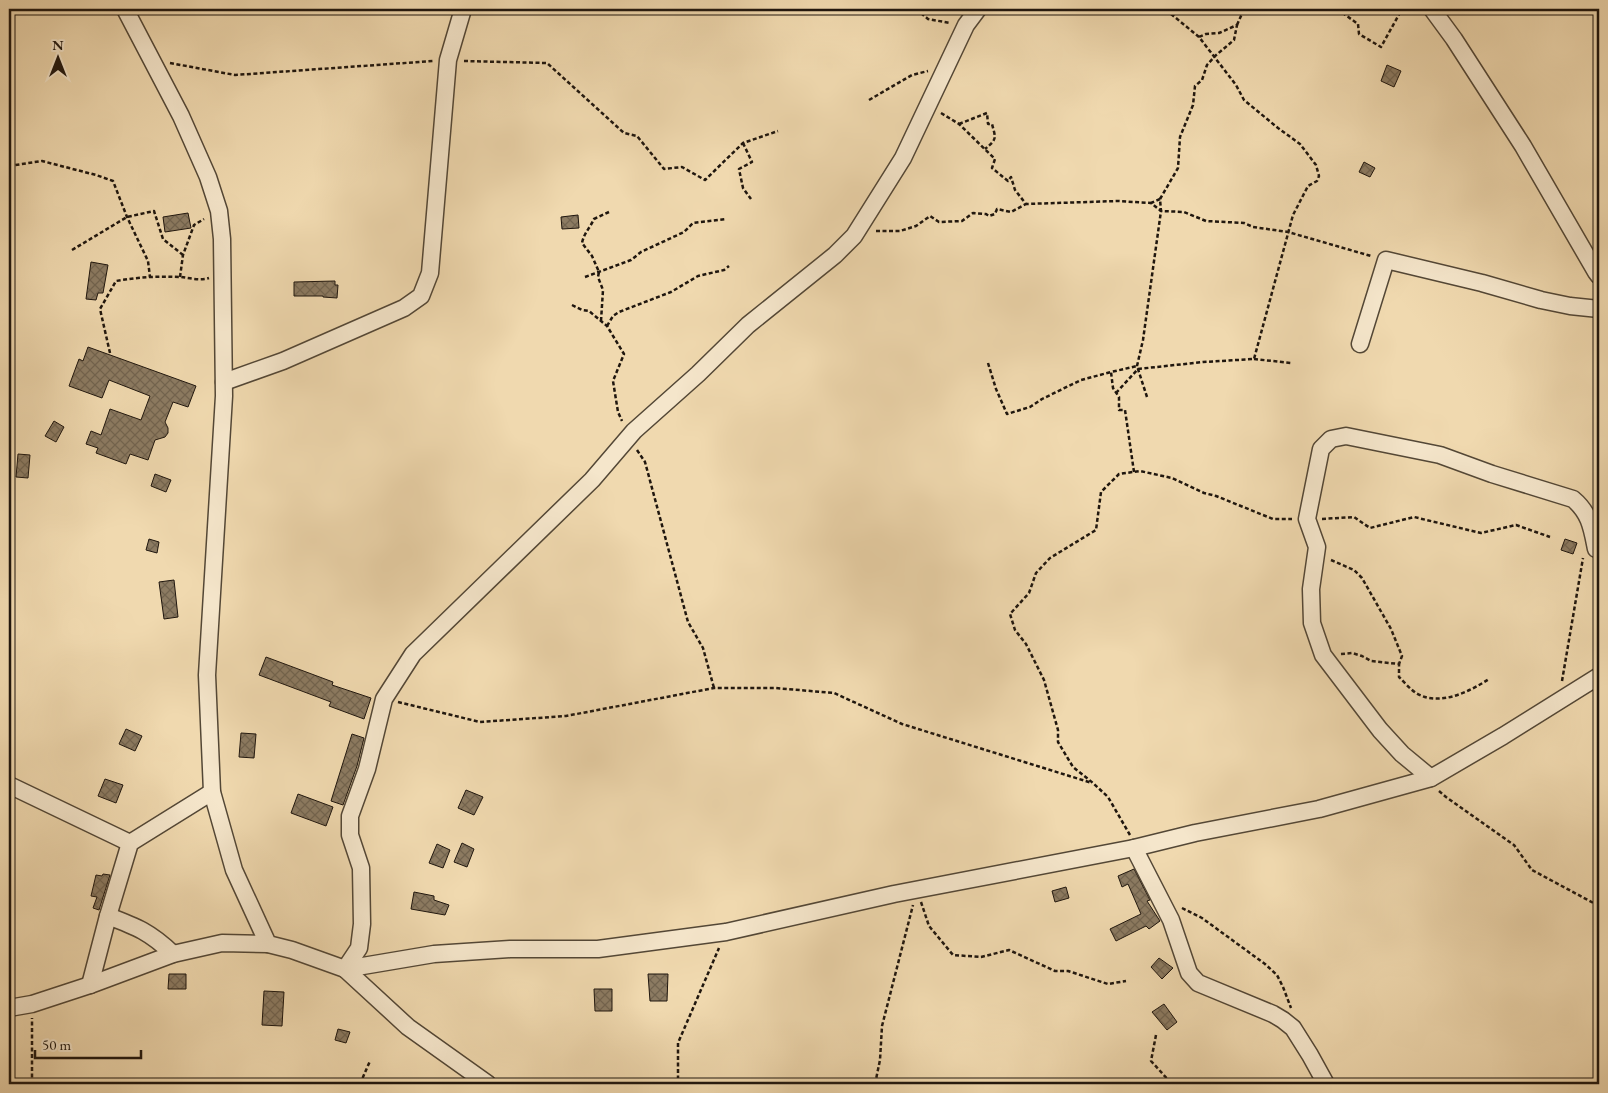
<svg xmlns="http://www.w3.org/2000/svg" width="1608" height="1093" viewBox="0 0 1608 1093" font-family="'EB Garamond',serif">
  <defs>
    <pattern id="building-cross-hatch" width="8" height="8" patternUnits="userSpaceOnUse" patternTransform="scale(1.25)"><rect width="8" height="8" fill="#8c7b62"/><path d="M0 0l8 8M0 8l8-8" fill="none" stroke="#72644f"/></pattern>
  </defs>
  <rect width="100%" height="100%" fill="#f0d9af"/>
  <filter id="stains"><feTurbulence type="fractalNoise" baseFrequency=".004" numOctaves="4"/><feColorMatrix values="0 0 0 0 .2 0 0 0 0 .09 0 0 0 0 .02 0 0 0 .5 -.17"/></filter>
  <radialGradient id="worn" r=".72"><stop offset=".6" stop-color="#630" stop-opacity="0"/><stop offset="1" stop-color="#630" stop-opacity=".3"/></radialGradient>
  <g fill="url(#building-cross-hatch)" stroke="#1f160e">
    <polygon points="1387,65 1401,71 1394,87 1381,81"/>
    <polygon points="1364,162 1375,168 1370,177 1359,172"/>
    <polygon points="188,213 191,228 165,232 163,217"/>
    <polygon points="578,215 579,228 562,229 561,217"/>
    <polygon points="91,262 108,265 103,293 98,293 96,300 86,299"/>
    <polygon points="335,281 335,285 338,285 337,298 323,297 323,296 294,296 294,282"/>
    <polygon points="88,347 196,386 188,407 173,402 165,422 168,428 168,433 165,437 155,440 148,460 130,454 126,464 96,453 98,448 86,444 91,431 101,435 110,409 141,420 150,396 109,380 102,398 69,386 79,359 83,361"/>
    <polygon points="54,421 64,427 56,442 45,436"/>
    <polygon points="18,454 30,455 28,478 16,477"/>
    <polygon points="155,474 171,480 166,492 151,486"/>
    <polygon points="149,539 159,542 157,553 146,550"/>
    <polygon points="1565,539 1577,543 1573,554 1561,550"/>
    <polygon points="174,580 178,617 164,619 159,582"/>
    <polygon points="266,657 333,682 332,685 371,698 364,719 329,706 331,702 259,675"/>
    <polygon points="126,729 142,736 135,751 119,744"/>
    <polygon points="241,733 256,734 254,758 239,757"/>
    <polygon points="352,734 364,738 357,766 343,805 331,801"/>
    <polygon points="105,779 123,785 116,803 98,796"/>
    <polygon points="466,790 483,797 474,815 458,808"/>
    <polygon points="298,794 333,807 326,826 291,813"/>
    <polygon points="462,843 474,849 467,867 454,862"/>
    <polygon points="437,844 450,850 443,868 429,863"/>
    <polygon points="1134,869 1150,900 1147,901 1160,921 1149,929 1146,926 1116,941 1110,929 1141,914 1128,884 1122,887 1118,876"/>
    <polygon points="103,874 110,875 99,910 93,908 97,897 91,896 96,875 102,876"/>
    <polygon points="1066,887 1069,898 1055,902 1052,891"/>
    <polygon points="414,892 434,896 434,900 449,905 445,915 411,909"/>
    <polygon points="1159,958 1173,968 1162,979 1151,967"/>
    <polygon points="169,974 186,974 186,989 168,989"/>
    <polygon points="648,974 668,974 667,1001 650,1001"/>
    <polygon points="594,989 612,989 612,1011 595,1011"/>
    <polygon points="264,991 284,992 282,1026 262,1025"/>
    <polygon points="1164,1004 1177,1022 1167,1030 1152,1012"/>
    <polygon points="338,1029 350,1032 346,1043 335,1040"/>
  </g>
  <g fill="none" stroke-linecap="round" stroke-linejoin="round">
    <g stroke="#534736" stroke-width="19">
      <g id="minor">
        <polyline points="125,9 181,116 208,177 219,211 222,239 224,396 207,675 212,792 234,870 268,944 292,950 345,969 408,1027 488,1084"/>
        <polyline points="1432,9 1454,39 1523,146 1596,272 1599,276"/>
        <polyline points="1360,344 1386,260 1482,283 1541,300 1570,306 1599,309"/>
        <polyline points="224,382 283,361 404,308 421,296 430,273 448,60 463,9"/>
        <path d="M1431,778L1402,754L1380,730L1323,655L1312,623L1311,589L1317,547L1307,519L1321,449L1331,439L1346,436L1440,455L1492,474L1573,499C1590,513 1592,529 1596,549H1599"/>
        <polyline points="9,785 130,843"/>
        <polyline points="1134,848 1171,920 1189,973 1198,983 1273,1014 1283,1020 1293,1028 1310,1055 1326,1084"/>
        <polyline points="108,916 130,843 212,792"/>
        <polyline points="345,969 434,954 510,949 598,949 726,932 894,894 1134,848 1195,833 1319,809 1431,778 1503,736 1599,676"/>
        <polyline points="345,969 359,948 362,924 361,868 350,835 350,816 367,769 384,699 413,654 592,480 634,431 698,374 748,325 835,255 854,236 903,158 966,25 978,9"/>
        <path d="M90,985L108,916C137,927 150,932 173,954"/>
        <polyline points="9,1008 32,1004 90,985 173,954 222,943 268,944"/>
      </g>
    </g>
    <g stroke="#1f160e" stroke-width="2.5" stroke-dasharray="4 2.5" stroke-linecap="butt">
      <polyline points="916,9 928,19 950,23"/>
      <polyline points="1337,9 1358,24 1359,34 1381,47 1402,9"/>
      <polyline points="1237,25 1244,9"/>
      <polyline points="464,61 547,63 624,133 637,136 664,169 682,167 705,180 743,143 778,131"/>
      <polyline points="170,63 235,75 433,61"/>
      <polyline points="869,100 912,75 928,71"/>
      <polyline points="941,113 959,124 995,159 992,168 1008,181 1011,177 1015,190 1026,204 1118,201 1151,203 1161,211 1184,212 1206,221 1244,223 1253,227 1288,232 1371,256"/>
      <path d="M959,124L987,113L988,124H992C996,139 997,139 985,149"/>
      <polyline points="743,143 752,162 739,169 743,188 751,199"/>
      <polyline points="9,166 42,161 96,175 113,181 127,217 148,261 150,277"/>
      <polyline points="1160,199 1178,168 1180,137 1193,105 1195,86 1202,80 1207,65 1215,56 1234,40 1237,25 1219,33 1206,34 1199,37"/>
      <polyline points="876,231 900,231 916,226 930,216 939,222 962,221 973,213 986,214 989,216 995,214 997,209 1011,212 1026,204"/>
      <polyline points="72,250 127,217 154,211 163,239 183,255"/>
      <polyline points="180,277 183,255 194,225 204,219"/>
      <polyline points="585,277 631,260 641,252 684,232 693,223 726,219"/>
      <polyline points="572,305 582,310 589,311 607,326 624,354 613,381 618,412 622,421"/>
      <path d="M601,321L603,290L598,277L599,272L592,256L582,243C584,233 590,228 594,219L609,212"/>
      <polyline points="607,326 613,316 619,312 671,292 698,276 724,270 729,266"/>
      <path d="M110,353L100,309L116,281C138,277 159,276 181,277C190,278 200,281 209,278"/>
      <polyline points="1254,359 1291,363"/>
      <polyline points="988,363 996,389 1007,414 1030,407 1042,399 1081,380 1111,372"/>
      <polyline points="1116,393 1138,369 1203,362 1254,359 1293,215 1308,186 1317,181 1319,176 1316,165 1300,144 1278,128 1244,100 1236,85 1199,37 1165,9"/>
      <polyline points="1147,397 1137,366 1143,340 1161,211 1160,199 1151,203"/>
      <polyline points="637,450 645,462 688,622 703,648 714,688"/>
      <polyline points="1134,472 1125,410 1119,410 1119,397 1113,388 1111,372 1137,366"/>
      <polyline points="1322,519 1354,517 1370,528 1414,517 1481,533 1516,525 1550,537"/>
      <polyline points="1331,560 1354,570 1362,578 1391,629 1402,656 1399,664"/>
      <path d="M1341,654L1352,653L1362,656L1371,661L1399,664V677C1404,682 1410,689 1416,693C1439,707 1469,692 1489,679"/>
      <polyline points="1562,681 1583,558"/>
      <polyline points="398,702 480,722 566,716 714,688 775,688 834,693 902,724 1092,783"/>
      <polyline points="1439,791 1446,797 1514,845 1532,870 1599,906"/>
      <polyline points="1130,835 1108,797 1093,783 1073,767 1058,742 1058,730 1044,680 1026,644 1015,630 1010,614 1029,593 1036,573 1050,558 1096,530 1101,492 1119,474 1140,471 1172,478 1204,493 1216,496 1273,519 1292,519"/>
      <polyline points="921,902 929,926 953,955 981,957 1009,950 1055,971 1068,971 1108,984 1126,981"/>
      <polyline points="1182,908 1202,918 1265,964 1277,975 1283,987 1291,1008"/>
      <polyline points="1156,1035 1151,1061 1172,1084"/>
      <polyline points="32,1084 32,1018"/>
      <polyline points="360,1084 370,1061"/>
      <polyline points="673,1084 678,1079 678,1043 719,948"/>
      <polyline points="875,1084 880,1060 882,1026 913,905"/>
    </g>
    <use href="#minor" stroke="#f5e6cb" stroke-width="16"/>
  </g>
  <rect width="1608" height="1093" fill="none" stroke="#f0d9af" stroke-width="30"/>
  <rect x="10" y="10" width="1588" height="1073" fill="none" stroke="#1f160e" stroke-width="2.5"/>
  <rect x="15" y="15" width="1578" height="1063" fill="none" stroke="#1f160e"/>
  <g transform="translate(58 58)" stroke="#f5e6cb" stroke-width="4" paint-order="stroke">
  <path d="M0-4L9 19L0 12L-9 19Z" fill="#1f160e"/>
  <text y="-8" font-size="14" font-weight="bold" text-anchor="middle" fill="#1f160e">N</text>
  </g>
  <path d="M35 1050v8h106v-8" fill="none" stroke="#1f160e" stroke-width="2.5"/>
  <text x="42" y="1050" font-size="15" fill="#1f160e" stroke="#f5e6cb" stroke-width="4" paint-order="stroke">50 m</text>
  <rect width="100%" height="100%" filter="url(#stains)"/>
  <rect width="100%" height="100%" fill="url(#worn)"/>
</svg>
